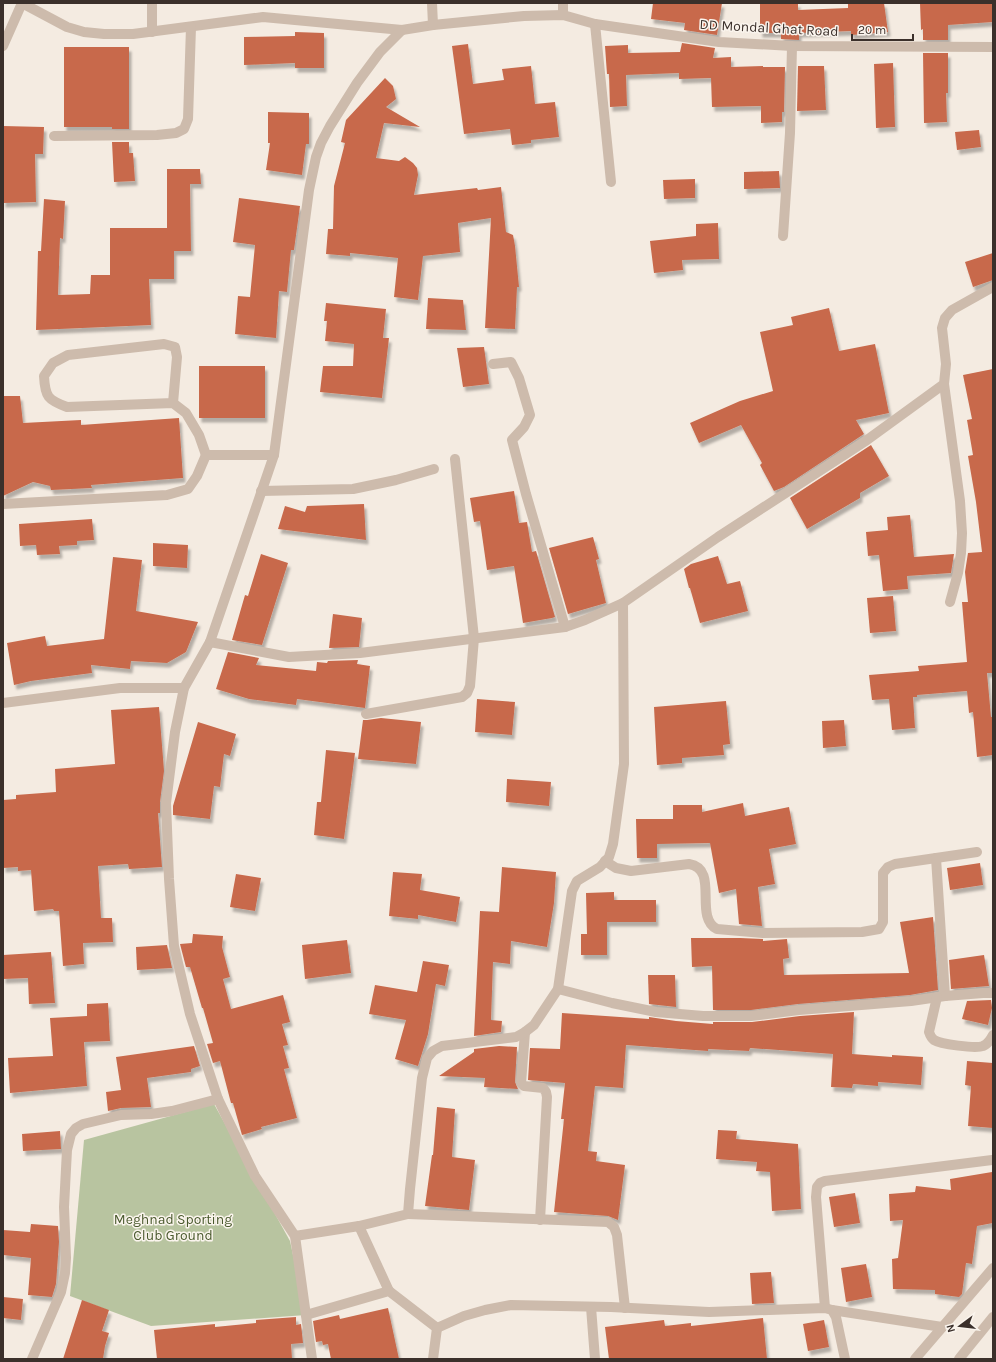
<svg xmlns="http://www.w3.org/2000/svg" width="996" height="1362" viewBox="0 0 996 1362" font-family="Karla,sans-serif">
  <defs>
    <filter id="shadow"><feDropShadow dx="2.5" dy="4.5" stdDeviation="1" flood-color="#0004"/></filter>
  </defs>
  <rect width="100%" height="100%" fill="#f4ebe1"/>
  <polygon fill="#b8c4a0" points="214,1104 290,1241 306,1315 151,1326 70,1296 84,1140"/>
  <g fill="#c8694b" filter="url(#shadow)">
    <polygon points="653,3 722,3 717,35 684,30 685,23 651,19"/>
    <polygon points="760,3 798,3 798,10 848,8 848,3 884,3 888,32 851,35 851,31 799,33 799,40 781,39 781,33 760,33"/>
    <polygon points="920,3 992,3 993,22 948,25 948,40 923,40 923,29 921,30"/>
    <polygon points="295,32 324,33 324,68 295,68 295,63 244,65 244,37 295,36"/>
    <polygon points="682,43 715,48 713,58 731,57 731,67 763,66 763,67 785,67 784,112 782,112 782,122 761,123 761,106 712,107 711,78 679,79 679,73 626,75 627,106 610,107 609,74 607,74 605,46 628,45 628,53 680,52"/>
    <polygon points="468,44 473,84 504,80 502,69 531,66 535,104 555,102 559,137 531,140 531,143 512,145 510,129 464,134 452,46"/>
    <polygon points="64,47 129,47 129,129 112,129 112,127 64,127"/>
    <polygon points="923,53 948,53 948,93 946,93 947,122 924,123"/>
    <polygon points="893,63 895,127 876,128 874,64"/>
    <polygon points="798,66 824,66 826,110 797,111"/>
    <polygon points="385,78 393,86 396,99 386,107 420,127 384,123 376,158 399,161 405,157 413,163 417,168 418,175 414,195 477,188 478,190 501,187 506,232 513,235 515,246 519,287 517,287 515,329 485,328 491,218 458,223 460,252 423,256 418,300 394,297 398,258 350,253 350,256 326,254 328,229 333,229 334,186 345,143 341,142 346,120"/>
    <polygon points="268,112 309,113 309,144 306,144 302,175 266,170 270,143 268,143"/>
    <polygon points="3,126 44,127 43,154 35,154 36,202 3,203"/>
    <polygon points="979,130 981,147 957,150 955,132"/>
    <polygon points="112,142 129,142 129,153 133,153 135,181 114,182"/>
    <polygon points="167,169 200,169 201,184 190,184 191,251 174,251 174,279 149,279 151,325 36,330 38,251 41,251 44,199 65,201 63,239 60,238 58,295 90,294 91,275 110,275 110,228 167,228"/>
    <polygon points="779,171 780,188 744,189 744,172"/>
    <polygon points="695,179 695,198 664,199 663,180"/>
    <polygon points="239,198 300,206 294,250 291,250 287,292 279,291 276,338 235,334 238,296 250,297 255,245 233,242"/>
    <polygon points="718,223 719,259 682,260 683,270 654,273 650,241 696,236 696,224"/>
    <polygon points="993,253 993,280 973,287 965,262"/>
    <polygon points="428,298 463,300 466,330 426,329"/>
    <polygon points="326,303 386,309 383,338 389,338 382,398 320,392 323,366 353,366 354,344 325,341 327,321 324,321"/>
    <polygon points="829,308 839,351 875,344 889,413 856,420 864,434 784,487 774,491 760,465 762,463 741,425 699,443 690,423 740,401 773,391 760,332 793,325 791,317"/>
    <polygon points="484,347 489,384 463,387 457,348"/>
    <rect x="199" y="366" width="66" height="52"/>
    <polygon points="993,369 993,673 987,673 991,717 992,717 993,727 993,755 977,757 973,712 969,713 967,691 917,695 917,697 913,697 915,728 892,730 889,699 872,700 869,675 919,671 918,666 967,662 962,602 968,602 965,572 968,553 982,552 976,502 968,456 973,455 967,420 972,419 963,375"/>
    <polygon points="3,396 20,396 23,423 81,420 81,425 179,418 183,478 91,485 92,488 51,490 50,486 33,482 3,496"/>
    <polygon points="871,445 889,476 860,493 860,498 807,529 790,498"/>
    <polygon points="514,491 519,523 527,522 532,552 536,551 555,617 552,618 523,623 514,566 487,570 480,521 474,522 470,498"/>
    <polygon points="364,504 366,540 278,529 285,506 305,512 307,506"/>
    <polygon points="910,515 914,557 954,554 951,573 907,576 908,589 883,591 879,555 868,556 866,532 888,530 887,517"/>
    <polygon points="92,519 94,540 77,541 77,545 59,546 60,554 37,555 36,545 20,546 19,524"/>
    <polygon points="593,537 599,559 596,560 606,603 568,614 549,548"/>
    <polygon points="153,543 188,545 187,568 153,566"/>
    <polygon points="261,554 288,563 262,645 232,640 245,595 248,596"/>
    <polygon points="718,556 727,584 740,581 748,611 700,623 690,588 689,588 684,569 691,564"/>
    <polygon points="113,557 142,560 136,611 198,622 186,652 167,663 131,661 130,669 91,665 92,673 31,681 14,685 7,643 45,636 47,646 104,639"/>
    <polygon points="893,596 896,631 870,633 867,598"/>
    <polygon points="333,614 362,618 359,647 329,648"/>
    <polygon points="228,652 259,658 256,665 316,671 317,662 327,663 328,661 358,660 357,664 370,666 365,708 297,699 296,705 249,699 216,689"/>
    <polygon points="477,699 515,702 512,735 475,732"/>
    <polygon points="726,701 730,744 723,745 724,755 682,758 682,763 657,765 654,707"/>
    <polygon points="159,707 164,771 160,802 160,813 158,813 162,867 129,869 128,864 98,866 101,918 112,918 113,942 83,943 84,964 63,966 59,911 54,911 53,909 34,911 31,870 18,871 18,867 3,868 3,800 16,799 16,795 56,792 55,769 115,764 111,710"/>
    <polygon points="381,718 421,722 416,764 358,759 363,720 367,720"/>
    <polygon points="844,720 846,746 823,748 822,721"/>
    <polygon points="198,722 236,734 230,756 224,754 220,787 214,786 210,819 173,815 173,806"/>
    <polygon points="326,750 355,753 344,839 314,835 317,802 321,802"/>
    <polygon points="507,779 551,782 549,806 506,802"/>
    <polygon points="743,803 745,816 789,807 796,844 769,849 775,884 758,887 762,926 739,924 736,889 719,893 710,843 657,844 657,858 637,858 636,819 673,819 673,805 702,805 702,812"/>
    <polygon points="980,863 983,885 950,890 947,868"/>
    <polygon points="502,867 556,872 554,903 547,947 511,941 510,964 493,962 491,1020 502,1021 501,1032 474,1036 480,911 499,912"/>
    <polygon points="393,872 422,874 420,890 460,897 456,922 418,915 418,919 389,916"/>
    <polygon points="236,874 261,878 255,911 230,907"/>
    <polygon points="614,892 614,900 656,900 656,922 607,922 607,955 581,955 581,934 587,934 586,893"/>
    <polygon points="933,917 938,990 910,995 798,1004 751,1010 713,1010 712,966 692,967 691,938 740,938 763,939 763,941 787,939 789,958 783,959 784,975 909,973 900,922"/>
    <polygon points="193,934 223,936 222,947 230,977 223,979 231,1009 283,995 290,1022 282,1024 288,1045 283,1046 289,1068 284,1069 297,1118 261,1127 262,1129 242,1135 233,1103 231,1103 220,1061 213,1063 207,1044 213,1043 203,1008 202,1008 190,967 186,967 180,944 192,943"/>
    <polygon points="347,940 351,973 305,979 302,945"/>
    <polygon points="167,945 172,968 137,970 136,947"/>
    <polygon points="51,952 55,1003 29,1004 28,978 3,979 3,955"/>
    <polygon points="984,955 989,986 951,989 949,960"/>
    <polygon points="423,961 449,965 445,986 436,984 428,1034 418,1066 395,1059 406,1020 369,1014 375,985 417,992"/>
    <polygon points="648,975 675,975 676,1007 649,1004"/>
    <polygon points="991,1000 992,1008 988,1025 962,1019 967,1001"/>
    <polygon points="108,1003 110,1041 84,1042 87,1086 10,1093 8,1058 53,1056 50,1018 87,1016 87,1004"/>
    <polygon points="854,1012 852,1054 892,1057 892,1055 923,1057 921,1085 878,1082 878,1086 853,1084 852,1088 831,1087 833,1054 750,1048 749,1051 708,1049 708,1051 626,1045 623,1088 595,1086 588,1151 597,1152 596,1161 625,1165 618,1220 608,1216 554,1212 564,1119 561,1119 565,1083 528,1080 530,1048 560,1049 562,1013 649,1019 649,1017 676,1021 713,1024 713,1022 752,1022 800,1016"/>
    <polygon points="194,1046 200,1066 191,1069 191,1072 147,1078 151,1107 121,1108 108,1111 106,1092 121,1090 116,1057"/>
    <polygon points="499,1046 517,1047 515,1082 518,1089 484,1087 485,1078 439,1076 474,1052 474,1049"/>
    <polygon points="967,1061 993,1063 993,1128 968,1126 971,1086 965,1085"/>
    <polygon points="437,1107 455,1109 452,1157 475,1160 469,1210 425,1206 432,1155 433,1155"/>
    <polygon points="718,1130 737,1131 736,1139 798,1144 801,1209 772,1211 770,1172 756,1171 757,1162 716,1159"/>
    <polygon points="60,1131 61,1149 23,1151 22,1134"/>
    <polygon points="992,1172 993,1180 993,1223 977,1226 972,1264 966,1263 962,1294 959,1297 935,1294 935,1290 893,1289 892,1259 898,1258 903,1220 890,1221 889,1194 915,1192 916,1186 951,1190 950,1179"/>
    <polygon points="855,1193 860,1223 834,1227 829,1197"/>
    <polygon points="31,1224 58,1226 59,1242 56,1284 52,1297 28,1295 31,1258 3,1255 3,1230 30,1232"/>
    <polygon points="866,1264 872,1297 846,1302 841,1268"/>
    <polygon points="771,1272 774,1303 752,1304 750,1273"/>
    <polygon points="3,1297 23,1299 21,1320 3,1318"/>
    <polygon points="82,1300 109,1310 102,1331 109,1333 105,1346 103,1359 63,1359"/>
    <polygon points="388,1308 399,1359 331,1359 328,1344 323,1345 322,1341 316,1342 313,1321 339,1315 340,1319"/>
    <polygon points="296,1317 296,1325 301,1324 303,1343 291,1344 292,1359 157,1359 154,1330 215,1324 215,1327 256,1323 256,1320"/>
    <polygon points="763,1318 767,1359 609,1359 605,1327 664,1320 665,1326 691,1323 691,1326"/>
    <polygon points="824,1320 829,1347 808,1351 803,1324"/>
  </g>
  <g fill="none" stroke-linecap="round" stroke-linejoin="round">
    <g stroke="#cdbbac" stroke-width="10">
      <polyline points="22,3 67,27 84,32 104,34 133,34 263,17 402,30 433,25 524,16 563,15 595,24 719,42 792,46 993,47"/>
      <polyline points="152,3 152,32"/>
      <polyline points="432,3 433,25"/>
      <polyline points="563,3 563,15"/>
      <polyline points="595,24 611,182"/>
      <polyline points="3,46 22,3"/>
      <polyline points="54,136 157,135 176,133 184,129 188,119 191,27"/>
      <polyline points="783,236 790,133 792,46"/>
      <polyline points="493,364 511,362 519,378 530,415 524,427 512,440 526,494 565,627"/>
      <polyline points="944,384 960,501 962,533 961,553 958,573 950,602"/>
      <path d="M173,403L177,357L175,347L164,344L68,355L53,363L44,376C45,397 48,400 67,407L173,403L186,413L199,435L206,455"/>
      <polyline points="261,491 353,489 396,480 434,469"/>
      <polyline points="3,504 167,495 188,489 197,476 206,455 274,455"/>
      <polyline points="210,642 289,657 360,653 565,627 585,620 623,603 718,537 867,440 944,384 946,364 942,328 945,318 952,310 993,287"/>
      <polyline points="3,703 120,688 184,688"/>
      <polyline points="366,714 462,697 467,693 470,686 474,638 455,459"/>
      <path d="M605,861L616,868L631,871L689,864C720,869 693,917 717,929L763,933L862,932L879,929L883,922V873L888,867L895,864L977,852"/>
      <polyline points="558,989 612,1003 656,1012 703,1016 751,1016 799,1010 911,1001 945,996 936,858"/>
      <polyline points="945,996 983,993 993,993"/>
      <path d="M937,997L929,1032C930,1035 931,1038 934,1040C940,1044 976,1049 983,1046C988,1044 991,1039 993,1035"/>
      <polyline points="525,1032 521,1083 524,1086 543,1088 546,1092 547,1097 540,1220"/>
      <polyline points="408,1214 608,1222 614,1227 617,1235 625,1308"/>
      <polyline points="359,1226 389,1291"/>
      <polyline points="295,1236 359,1226 408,1214 410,1189 422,1078 427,1058 433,1051 442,1046 516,1037 525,1032 534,1025 558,989 572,891 577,881 600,867 609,857 613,844 624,764 623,603"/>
      <polyline points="591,1307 595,1359"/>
      <polyline points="825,1308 816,1197 817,1187 820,1183 825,1181 992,1160"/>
      <polyline points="832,1310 942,1327"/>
      <polyline points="306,1315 389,1291 437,1328 433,1359"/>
      <polyline points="437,1328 464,1316 485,1310 511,1305 611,1307 709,1312 825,1308 832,1310 836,1317 845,1359"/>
      <polyline points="32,1359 61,1292 65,1273 66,1258 64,1207 67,1150 71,1134 76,1128 83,1124 121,1115 151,1114 172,1111 218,1099"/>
      <polyline points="312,1359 295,1236 255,1176 218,1099 190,1014 174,946 169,879 166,803 175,732 184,688 210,642 274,455 309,190 316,157 321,143 330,126 357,83 380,52 402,30"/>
      <polyline points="915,1359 993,1268"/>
      <polyline points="959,1359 993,1317"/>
    </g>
  </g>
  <g text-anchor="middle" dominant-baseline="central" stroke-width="3" stroke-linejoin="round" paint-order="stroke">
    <g font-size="14" fill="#3b302b" stroke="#fbf5ee">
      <text transform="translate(769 28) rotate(3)">DD Mondal Ghat Road</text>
    </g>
    <g font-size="14" fill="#4a5a2e" stroke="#fbf5ee">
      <text x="173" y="1219">Meghnad Sporting<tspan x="173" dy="16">Club Ground</tspan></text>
    </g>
  </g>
  <rect width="996" height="1362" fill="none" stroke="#3b302b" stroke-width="8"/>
  <g transform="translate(960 1326) rotate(255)" stroke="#fbf5ee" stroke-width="3" paint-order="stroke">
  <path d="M0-3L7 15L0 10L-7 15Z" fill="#3b302b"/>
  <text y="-6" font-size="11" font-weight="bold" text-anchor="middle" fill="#3b302b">N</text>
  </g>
  <path d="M852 34v6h61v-6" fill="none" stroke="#3b302b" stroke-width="2"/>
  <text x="858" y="34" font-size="12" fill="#3b302b" stroke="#fbf5ee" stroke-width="3" paint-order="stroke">20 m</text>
</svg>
